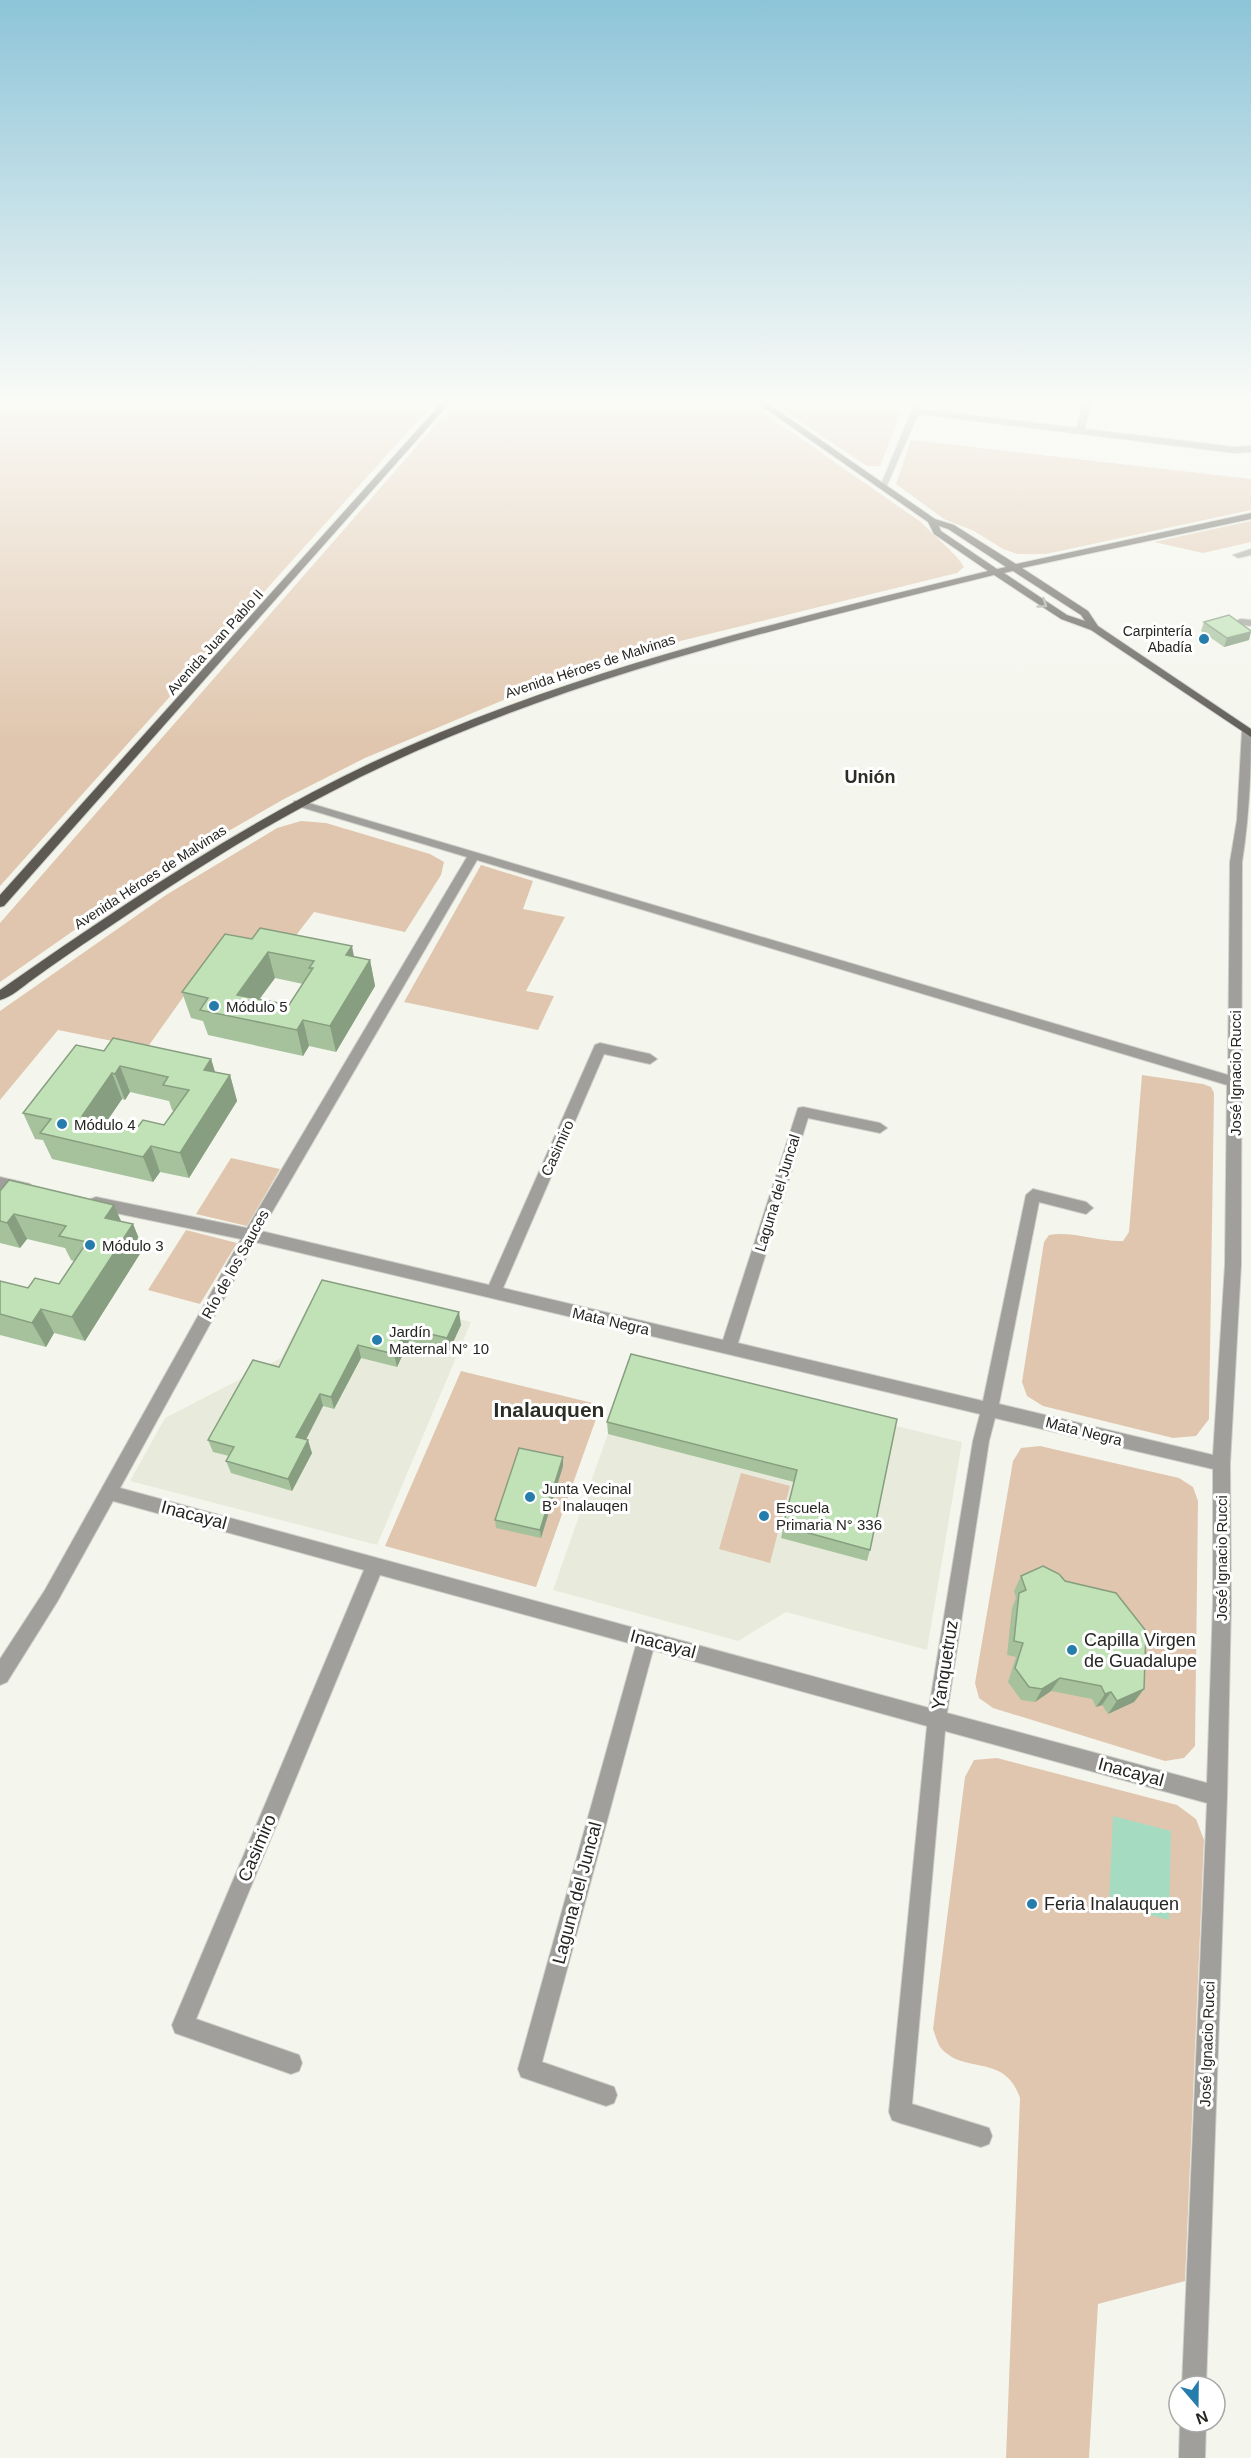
<svg xmlns="http://www.w3.org/2000/svg" width="1251" height="2458" viewBox="0 0 1251 2458" font-family="Helvetica,sans-serif">
  <rect width="100%" height="100%" fill="#f4f6ed"/>
  <g fill="#e8ebdb">
    <polygon points="319,1285 471,1322 377,1545 130,1481 165,1418 281,1358"/>
    <polygon points="633,1362 962,1442 927,1650 786,1612 738,1641 553,1590"/>
  </g>
  <g fill="#e0c6ae">
    <polygon points="0,398 438,398 0,886"/>
    <path d="M459,398H742L921,522C932,534 958,555 964,567L957,573L664,645L506,699L365,758L284,799L199,848L139,885L0,982V923Z"/>
    <polygon points="765,398 805,398 902,410 880,466 867,466"/>
    <polygon points="911,440 1251,479 1251,510 1046,554 1017,554 1003,549 974,531 944,519 896,484"/>
    <polygon points="1251,521 1251,542 1203,553 1154,542"/>
    <polygon points="301,821 326,823 430,854 444,862 441,875 405,932 314,912 287,947 228,934 147,1048 58,1030 0,1100 0,1011 166,895 277,828"/>
    <polygon points="481,865 533,881 523,909 565,917 526,991 554,996 538,1030 404,1002"/>
    <path d="M1142,1075L1203,1084L1211,1087L1214,1093L1209,1419L1196,1436L1173,1438L1043,1406L1027,1396L1022,1382L1044,1242L1049,1235C1073,1231 1098,1242 1123,1241L1129,1232Z"/>
    <polygon points="231,1158 280,1169 247,1226 196,1214"/>
    <polygon points="186,1230 237,1243 200,1304 148,1290"/>
    <polygon points="461,1371 601,1405 536,1587 385,1546"/>
    <polygon points="1040,1446 1179,1478 1193,1487 1198,1501 1195,1746 1184,1758 1165,1761 993,1708 979,1698 975,1683 1013,1461 1021,1448"/>
    <polygon points="741,1473 790,1486 770,1563 719,1549"/>
    <path d="M997,1758L1177,1805L1196,1819L1204,1840L1185,2281L1098,2304L1089,2458H1006L1020,2098C1005,2052 964,2076 940,2047C937,2042 935,2034 933,2029L965,1777L974,1760Z"/>
  </g>
  <polygon fill="#a5dbc1" points="1113,1816 1171,1831 1169,1920 1109,1904"/>
  <g fill="none" stroke-linecap="round" stroke-linejoin="round">
    <g stroke="#cfd0c8" stroke-width="2">
      <g id="minor">
        <polygon points="917,398 925,398 920,409 1077,428 1083,398 1091,398 1085,429 1235,447 1251,446 1251,452 1235,453 918,414 887,485 880,487"/>
        <polygon points="1251,549 1251,555 1238,558 1233,555"/>
        <polygon points="1241,619 1251,620 1251,626 1238,624 1238,620"/>
        <path d="M1247,728L1251,729C1251,774 1249,818 1242,862L1241,1265L1230,1464L1231,1603L1227,1796L1206,2386H1182L1207,1803L945,1731L912,2104L989,2128L992,2136L989,2144L981,2147L900,2123L892,2120L889,2112L927,1726L653,1650L542,2062L614,2087L617,2095L614,2103L606,2106L521,2077L518,2069L636,1645L380,1575L196,2019L299,2055L302,2063L299,2071L291,2074L175,2033L172,2025L364,1570L113,1501L57,1602L7,1682L0,1685V1659L45,1590L241,1239L96,1209L89,1203L91,1199L96,1197L247,1228L467,857L294,805V801H302L1228,1075L1230,862L1237,820L1242,731ZM477,860L1227,1085L1225,1265L1213,1455L999,1404L1039,1202L1086,1214L1093,1208L1086,1202L1033,1189L1026,1195L983,1401L738,1343L808,1118L880,1133L887,1128L880,1123L803,1107L798,1108L723,1340L503,1288L604,1054L650,1064L657,1059L650,1054L600,1043L595,1045L489,1285L261,1231ZM255,1242L980,1414L973,1441L929,1708L120,1488ZM995,1418L1213,1469V1603L1207,1783L947,1713L989,1441Z"/>
        <polygon points="0,1177 30,1184 32,1188 25,1194 0,1189"/>
        <polygon points="1180,2422 1206,2422 1205,2458 1179,2458"/>
      </g>
    </g>
    <g stroke="#cfd0c8" stroke-width="2">
      <g id="major">
        <polygon points="446,398 454,398 4,906 0,907 0,895"/>
        <path d="M750,398H760L935,519L954,525L1016,564L1251,513V519L1022,568L1088,611L1098,626L1251,729V737L1091,630L1061,619L994,575C768,631 537,684 329,793C249,834 174,883 100,933C77,948 54,964 32,980C22,987 12,997 0,1000V990C119,907 240,825 371,763C567,671 779,622 988,571L934,534L928,522ZM939,526L948,529L1006,567L997,569L941,531ZM1013,571L1081,615L1085,621L1067,615L1004,573Z"/>
      </g>
    </g>
    <use href="#minor" fill="#a09f9b" fill-rule="evenodd"/>
    <use href="#major" fill="#5c5953" fill-rule="evenodd"/>
  </g>
  <g fill="#a6c29d" fill-rule="evenodd">
    <polygon points="1204,622 1249,640 1224,647 1201,631"/>
    <path d="M225,934L370,960L375,986L336,1052L309,1046L303,1056L208,1035L203,1021L191,1018L182,992ZM275,978L303,984L289,1005L259,999Z"/>
    <path d="M104,1051L211,1059L215,1072L230,1075L237,1101L189,1178L160,1172L153,1182L52,1159L43,1140L35,1139L23,1113ZM130,1092L169,1101L172,1110L174,1111L164,1125L137,1128L106,1122L122,1099L125,1100Z"/>
    <polygon points="0,1191 133,1224 143,1249 85,1341 54,1333 46,1347 0,1335 0,1281 28,1288 59,1284 74,1261 71,1260 65,1248 27,1239 20,1248 0,1243"/>
    <polygon points="322,1280 461,1325 449,1351 409,1341 397,1367 361,1358 334,1409 323,1406 306,1440 312,1453 292,1491 231,1473 226,1461 229,1456 213,1452 208,1440 279,1367"/>
    <polygon points="897,1419 870,1550 867,1561 781,1538 794,1482 608,1434 607,1422"/>
    <polygon points="563,1466 541,1538 496,1528 495,1520"/>
    <polygon points="1021,1576 1144,1689 1134,1702 1108,1714 1102,1705 1096,1707 1092,1699 1051,1691 1035,1702 1021,1700 1008,1682 1016,1657 1007,1655 1012,1608 1016,1598 1014,1591"/>
  </g>
  <g fill="#879e80">
    <polygon points="1251,632 1249,640 1224,647 1227,638"/>
    <polygon points="352,946 357,972 346,955"/>
    <polygon points="268,952 275,978 245,1019 237,995"/>
    <polygon points="370,960 375,986 336,1052 330,1026"/>
    <polygon points="303,1020 309,1046 303,1056 297,1030"/>
    <polygon points="211,1059 219,1085 204,1070"/>
    <polygon points="120,1066 130,1092 125,1100 115,1074"/>
    <polygon points="112,1073 122,1099 93,1142 82,1116"/>
    <polygon points="230,1075 237,1101 189,1178 180,1153"/>
    <polygon points="151,1146 160,1172 153,1182 143,1157"/>
    <polygon points="114,1205 125,1230 105,1218"/>
    <polygon points="14,1214 27,1239 20,1248 7,1223"/>
    <polygon points="133,1224 143,1249 85,1341 72,1317"/>
    <polygon points="41,1309 54,1333 46,1347 32,1323"/>
    <polygon points="459,1312 461,1325 449,1351 447,1338"/>
    <polygon points="406,1328 409,1341 397,1367 394,1354"/>
    <polygon points="358,1345 361,1358 334,1409 331,1397"/>
    <polygon points="320,1394 323,1406 301,1449 296,1437"/>
    <polygon points="308,1440 312,1453 292,1491 288,1479"/>
    <polygon points="563,1457 563,1466 541,1538 540,1530"/>
    <polygon points="1060,1678 1051,1691 1035,1702 1042,1689"/>
    <polygon points="1144,1689 1134,1702 1108,1714 1117,1701"/>
    <polygon points="1111,1692 1102,1705 1096,1707 1105,1694"/>
  </g>
  <g fill="#c1e2b7" stroke="#879e80" stroke-width="1.5" fill-rule="evenodd">
    <polygon points="1229,615 1251,631 1251,632 1227,638 1204,622"/>
    <path d="M260,928L352,946L346,955L370,960L330,1026L303,1020L297,1030L200,1010L208,998L182,992L225,934L252,939ZM268,952L314,961L309,968H313L289,1005L237,995Z"/>
    <path d="M113,1038L211,1059L204,1070L230,1075L180,1153L151,1146L143,1157L40,1133L51,1119L23,1113L76,1045L104,1051ZM120,1066L168,1077L163,1085L189,1090L164,1125L143,1120L137,1128L82,1116L112,1073L115,1074Z"/>
    <polygon points="9,1180 114,1205 105,1218 133,1224 72,1317 41,1309 32,1323 0,1314 0,1281 28,1288 35,1278 59,1284 87,1242 59,1236 66,1226 14,1214 7,1223 0,1221 0,1191"/>
    <polygon points="322,1280 459,1312 447,1338 406,1328 394,1354 358,1345 331,1397 320,1394 296,1437 308,1440 288,1479 226,1461 234,1447 208,1440 253,1360 279,1367"/>
    <polygon points="631,1354 897,1419 870,1550 783,1526 797,1470 607,1422"/>
    <polygon points="519,1448 563,1457 540,1530 495,1520"/>
    <polygon points="1043,1566 1059,1574 1065,1581 1116,1593 1146,1631 1144,1689 1117,1701 1111,1692 1105,1694 1101,1686 1060,1678 1042,1689 1029,1687 1015,1668 1023,1643 1014,1641 1019,1593 1026,1590 1021,1576"/>
  </g>
  <defs><path id="oneway-chevron" d="M-2-3.5L2.5 0L-2 3.5" fill="none" stroke-width="1.6" stroke-linecap="round" stroke-linejoin="round" transform="scale(1.5)"/></defs>
  <use stroke="#a5a4a0" href="#oneway-chevron" transform="translate(1043 604) rotate(34)"/>
  <linearGradient id="sky" x2="0" y2="1"><stop stop-color="#8dc4d8"/><stop offset="0.54" stop-color="#fafbf7"/><stop offset="1" stop-color="#fafbf7" stop-opacity="0"/></linearGradient>
  <rect width="1251" height="742" fill="url(#sky)"/>
  <g fill="#267cab" stroke="#fff" stroke-width="2">
    <circle cx="1204" cy="639" r="6"/>
    <circle cx="214" cy="1006" r="6"/>
    <circle cx="62" cy="1124" r="6"/>
    <circle cx="90" cy="1245" r="6"/>
    <circle cx="377" cy="1340" r="6"/>
    <circle cx="530" cy="1497" r="6"/>
    <circle cx="764" cy="1516" r="6"/>
    <circle cx="1072" cy="1650" r="6"/>
    <circle cx="1032" cy="1904" r="6"/>
  </g>
  <g text-anchor="middle" dominant-baseline="central" stroke-width="6" stroke-linejoin="round" paint-order="stroke">
    <g font-size="14" fill="#252522" stroke="#fff" text-anchor="end">
      <text x="1192" y="631">Carpintería<tspan x="1192" dy="16">Abadía</tspan></text>
    </g>
    <g font-size="14" fill="#252522" stroke="#fff">
      <text transform="translate(215 642) rotate(-48)">Avenida Juan Pablo II</text>
      <text transform="translate(590 666) rotate(-18)">Avenida Héroes de Malvinas</text>
      <text transform="translate(150 877) rotate(-33)">Avenida Héroes de Malvinas</text>
    </g>
    <g font-size="15" fill="#252522" stroke="#fff" text-anchor="start">
      <text x="226" y="1006">Módulo 5</text>
      <text x="74" y="1124">Módulo 4</text>
      <text x="102" y="1245">Módulo 3</text>
      <text x="389" y="1331">Jardín<tspan x="389" dy="17">Maternal N° 10</tspan></text>
      <text x="542" y="1488">Junta Vecinal<tspan x="542" dy="17">B° Inalauqen</tspan></text>
      <text x="776" y="1507">Escuela<tspan x="776" dy="17">Primaria N° 336</tspan></text>
    </g>
    <g font-size="15" fill="#252522" stroke="#fff">
      <text transform="translate(1235 1073) rotate(-90)">José Ignacio Rucci</text>
      <text transform="translate(557 1148) rotate(-66)">Casimiro</text>
      <text transform="translate(777 1193) rotate(-73)">Laguna del Juncal</text>
      <text transform="translate(235 1264) rotate(-61)">Río de los Sauces</text>
      <text transform="translate(611 1321) rotate(13)">Mata Negra</text>
      <text transform="translate(1084 1431) rotate(14)">Mata Negra</text>
      <text transform="translate(1221 1558) rotate(-90)">José Ignacio Rucci</text>
      <text transform="translate(1207 2044) rotate(-88)">José Ignacio Rucci</text>
    </g>
    <g font-size="18" font-weight="bold" fill="#2c2d26" stroke="#fff">
      <text x="870" y="777">Unión</text>
    </g>
    <g font-size="18" fill="#252522" stroke="#fff">
      <text transform="translate(194 1515) rotate(15)">Inacayal</text>
      <text transform="translate(663 1644) rotate(15)">Inacayal</text>
      <text transform="translate(945 1665) rotate(-81)">Yanquetruz</text>
      <text transform="translate(1131 1772) rotate(15)">Inacayal</text>
      <text transform="translate(257 1848) rotate(-67)">Casimiro</text>
      <text transform="translate(577 1893) rotate(-75)">Laguna del Juncal</text>
    </g>
    <g font-size="18" fill="#252522" stroke="#fff" text-anchor="start">
      <text x="1084" y="1640">Capilla Virgen<tspan x="1084" dy="21">de Guadalupe</tspan></text>
      <text x="1044" y="1904">Feria Inalauquen</text>
    </g>
    <g font-size="21" font-weight="bold" fill="#2c2d26" stroke="#fff">
      <text x="549" y="1409">Inalauquen</text>
    </g>
  </g>
  <g transform="translate(1197 2404) rotate(160)"><circle r="28" fill="#ffffff" stroke="#a8a8a7" stroke-width="1.5"/>
  <path d="M0-4.5L10 22L0 15L-10 22Z" fill="#267cab"/>
  <text y="-9" font-size="16" font-weight="bold" text-anchor="middle" fill="#252522">N</text>
  </g>
</svg>
